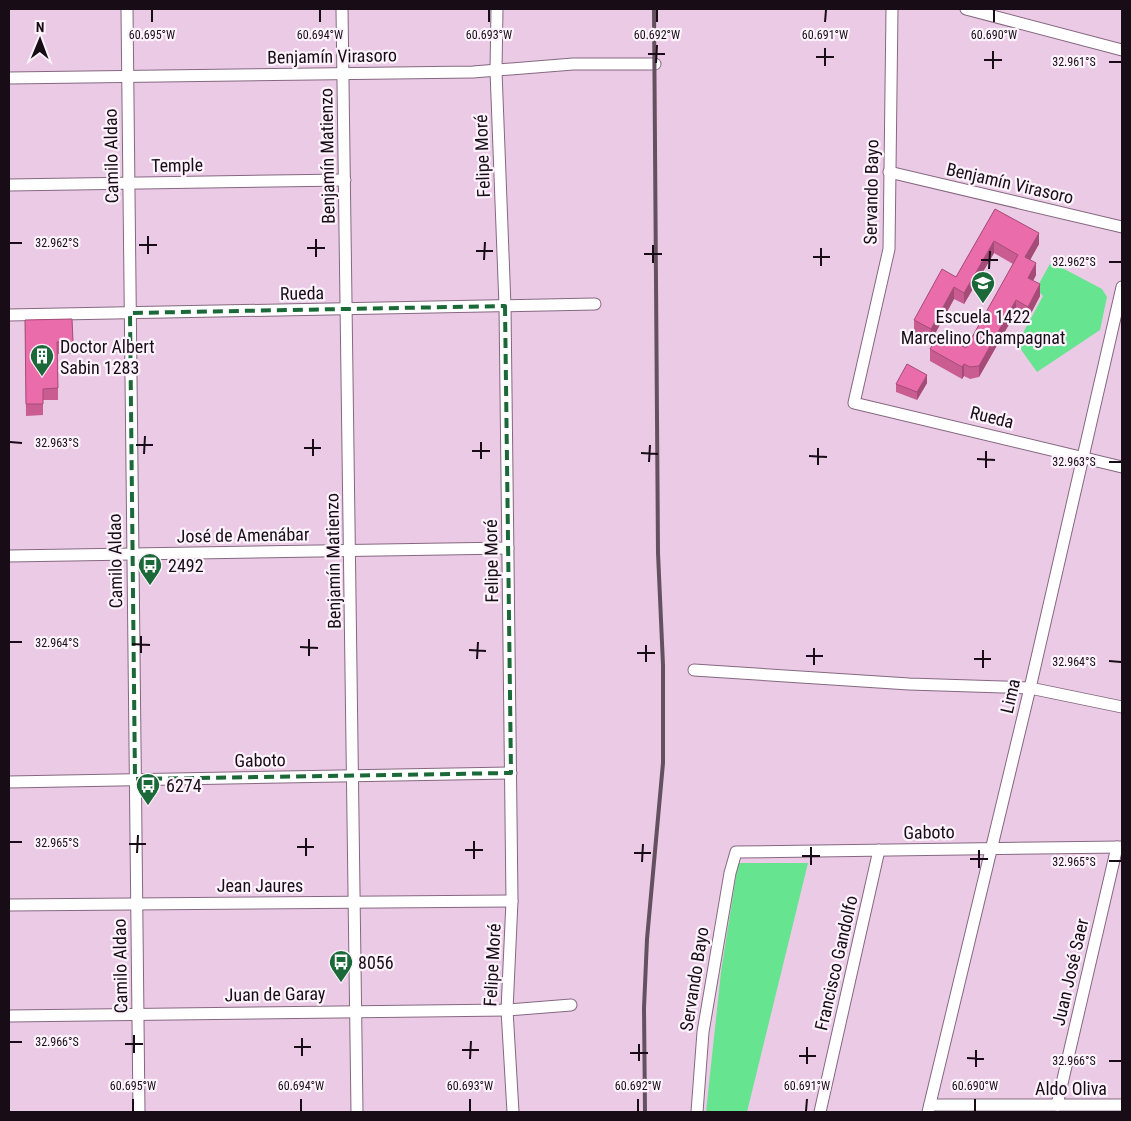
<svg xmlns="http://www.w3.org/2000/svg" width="1131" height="1121" viewBox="0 0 1131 1121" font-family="'Roboto Condensed',sans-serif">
  <rect width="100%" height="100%" fill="#ebcae5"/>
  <g fill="#67e48f">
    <polygon points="1051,262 1102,289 1107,297 1100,330 1037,372 1017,344 1043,296 1036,289"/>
    <polygon points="738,863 808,863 747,1112 706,1112 721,972"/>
  </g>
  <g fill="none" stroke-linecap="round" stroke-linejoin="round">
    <g stroke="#856880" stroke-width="13">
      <g id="minor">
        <polyline points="127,9 139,1112"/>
        <polyline points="342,9 357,1112"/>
        <polyline points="497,9 496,71 505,306 512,901 507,1010 513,1112"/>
        <polyline points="892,9 889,249 854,403 1122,467"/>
        <polyline points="966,9 1122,50"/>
        <polyline points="9,78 473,72 573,64 655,64"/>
        <polyline points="889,172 1122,227"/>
        <polyline points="9,185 345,180"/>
        <polyline points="9,315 595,304"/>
        <polyline points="9,556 508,548"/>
        <polyline points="694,670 909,684 1030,688 1122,707"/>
        <polyline points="9,782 511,773"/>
        <polyline points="9,905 512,901"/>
        <polyline points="9,1016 507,1010 571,1005"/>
        <polyline points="930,1105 1122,1105"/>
        <polyline points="1057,1105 1117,847"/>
        <polyline points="697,1112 703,1032 730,873 736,852 1122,847"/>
        <polyline points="820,1112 879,850"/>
        <polyline points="928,1112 1030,688 1122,287"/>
      </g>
    </g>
    <use href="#minor" stroke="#fff" stroke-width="11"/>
    <polyline stroke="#645160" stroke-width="4" points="645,1112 644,1008 647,939 663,763 663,665 658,553 654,9"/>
  </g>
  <g fill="#c95d92">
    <polygon points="995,209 1039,244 1030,260 1036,275 1033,281 1040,296 1028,319 1016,312 979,377 970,379 964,376 962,379 930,361 930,349 966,348 1013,264 994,253 964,304 954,299 931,341 914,332 914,320 956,277"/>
    <polygon points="72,319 73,354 58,354 58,400 43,400 43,415 26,416 25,320"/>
    <polygon points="927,383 917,400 896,392 896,384"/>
  </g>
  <g fill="#a44c77">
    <polygon points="1039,233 1039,244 1025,269 1025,257"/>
    <polygon points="994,241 994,253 964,304 964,293"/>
    <polygon points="1036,263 1036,275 1028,290 1028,278"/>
    <polygon points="1040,284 1040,296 1028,319 1028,307"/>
    <polygon points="954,287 954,299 931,341 931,329"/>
    <polygon points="1016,300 1016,312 979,377 979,366"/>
    <polygon points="964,364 964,376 962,379 962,367"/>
    <polygon points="927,375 927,383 917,400 917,392"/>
  </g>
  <g fill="#ea6caa" stroke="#a44c77">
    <polygon points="995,209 1039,233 1025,257 1036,263 1028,278 1040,284 1028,307 1016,300 979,366 970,367 964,364 962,367 930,349 939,333 966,348 1018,255 994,241 964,293 954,287 931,329 914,320 942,269 956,277"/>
    <polygon points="72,319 73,342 57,342 58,388 43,389 43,404 26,404 25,320"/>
    <polygon points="907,364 927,375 917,392 896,384"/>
  </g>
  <path fill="none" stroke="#1b6938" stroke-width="4" stroke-dasharray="10 6" stroke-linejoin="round" d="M505,306L511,773L135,779L130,313Z"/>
  <path fill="none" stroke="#180d16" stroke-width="2" d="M152,22V10M320,22V10M489,22V10M657,22V10M825,22L826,10M994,22V10M648,54H665M816,57H834M984,60H1002M1109,62H1121M656,63L657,45M825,66V48M993,69V51M10,243H22M139,245H157M307,248H325M476,251H493M148,254V236M644,254H662M316,257V239M813,257H830M484,260L485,242M981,260H998M1109,262H1121M653,263V245M821,266V248M989,269L990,251M10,442L22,443M136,445H153M304,448H321M472,451H490M641,453L658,454M144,454L145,436M313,456V439M809,456L827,457M481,459V442M977,459L995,460M649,462L650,445M1109,462H1121M818,465V448M986,468V451M10,642H22M132,644L150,645M300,647L318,648M469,650L486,651M141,653V636M637,653H655M309,656V639M806,656H823M477,659L478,642M974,659H991M1109,661L1121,662M646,662V645M814,665V648M983,668V650M10,842H22M129,844H146M297,847H314M465,850H483M137,853L138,835M634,853H651M306,856V838M802,856H820M474,859V841M970,859H988M1109,861H1121M642,862L643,844M811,865V847M979,868V850M10,1042H22M125,1044H143M294,1047H311M462,1050H479M134,1053V1035M630,1053H648M302,1056V1038M799,1056H816M967,1058L984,1059M470,1059L471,1041M639,1061V1044M1109,1061H1121M807,1064V1047M976,1067V1050M133,1111V1099M301,1111V1099M470,1111V1099M638,1111V1099M806,1111L807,1099M975,1111V1099"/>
  <defs>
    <g id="school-pin" transform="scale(1.25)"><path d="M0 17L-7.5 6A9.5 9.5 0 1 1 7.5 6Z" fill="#1b6938" stroke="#fdf3fc"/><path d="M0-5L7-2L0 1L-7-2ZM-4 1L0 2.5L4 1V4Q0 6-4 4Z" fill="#fff"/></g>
    <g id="building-pin" transform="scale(1.25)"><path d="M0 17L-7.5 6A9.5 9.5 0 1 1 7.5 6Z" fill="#1b6938" stroke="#fdf3fc"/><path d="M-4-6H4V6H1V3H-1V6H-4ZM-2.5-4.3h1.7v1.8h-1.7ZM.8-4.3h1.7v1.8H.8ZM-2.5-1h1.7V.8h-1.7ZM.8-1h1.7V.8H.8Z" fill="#fff"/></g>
    <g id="bus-pin" transform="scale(1.25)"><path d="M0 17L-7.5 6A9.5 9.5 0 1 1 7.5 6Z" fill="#1b6938" stroke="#fdf3fc"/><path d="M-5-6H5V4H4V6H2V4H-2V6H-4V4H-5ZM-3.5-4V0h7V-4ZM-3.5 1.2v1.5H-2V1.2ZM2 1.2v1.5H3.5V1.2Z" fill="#fff"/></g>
  </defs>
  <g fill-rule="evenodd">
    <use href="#school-pin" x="983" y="283"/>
    <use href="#building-pin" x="42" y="356"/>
    <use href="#bus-pin" x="150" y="565"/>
    <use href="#bus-pin" x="148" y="785"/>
    <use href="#bus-pin" x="341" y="962"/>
  </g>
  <g text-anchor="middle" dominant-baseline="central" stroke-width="4.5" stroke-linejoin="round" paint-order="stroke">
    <g font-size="18" fill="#180d16" stroke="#fdf3fc">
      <text transform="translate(332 56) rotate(-1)">Benjamín Virasoro</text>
      <text transform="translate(111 156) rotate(-91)">Camilo Aldao</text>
      <text transform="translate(327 156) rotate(-91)">Benjamín Matienzo</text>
      <text transform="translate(482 156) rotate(-92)">Felipe Moré</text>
      <text transform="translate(177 165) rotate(-1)">Temple</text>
      <text transform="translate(1010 183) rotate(13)">Benjamín Virasoro</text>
      <text transform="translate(871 192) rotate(-89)">Servando Bayo</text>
      <text transform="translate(302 293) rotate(-1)">Rueda</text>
      <text transform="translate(992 417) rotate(14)">Rueda</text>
      <text transform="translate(243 535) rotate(-1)">José de Amenábar</text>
      <text transform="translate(115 561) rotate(-91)">Camilo Aldao</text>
      <text transform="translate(333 561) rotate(-91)">Benjamín Matienzo</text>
      <text transform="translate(491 561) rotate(-91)">Felipe Moré</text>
      <text transform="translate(1010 696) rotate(-77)">Lima</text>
      <text transform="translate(260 760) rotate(-1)">Gaboto</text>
      <text transform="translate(929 832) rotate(-1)">Gaboto</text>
      <text x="260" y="885">Jean Jaures</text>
      <text transform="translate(836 963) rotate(-77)">Francisco Gandolfo</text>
      <text transform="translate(492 965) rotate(-87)">Felipe Moré</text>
      <text transform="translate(120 966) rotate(-91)">Camilo Aldao</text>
      <text transform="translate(1070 972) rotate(-77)">Juan José Saer</text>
      <text transform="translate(694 979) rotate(-81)">Servando Bayo</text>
      <text transform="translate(275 994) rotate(-1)">Juan de Garay</text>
      <text x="1071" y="1088">Aldo Oliva</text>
    </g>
    <g font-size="18" fill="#180d16" stroke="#fdf3fc" text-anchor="start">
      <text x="983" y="316" text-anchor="middle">Escuela 1422<tspan x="983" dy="21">Marcelino Champagnat</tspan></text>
      <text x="60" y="346">Doctor Albert<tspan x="60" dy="21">Sabin 1283</tspan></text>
      <text x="168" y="565">2492</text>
      <text x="166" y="785">6274</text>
      <text x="358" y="962">8056</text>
    </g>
  </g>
  <g font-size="12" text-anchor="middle" fill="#180d16" stroke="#fdf3fc" stroke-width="4.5" stroke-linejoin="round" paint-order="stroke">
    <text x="152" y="39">60.695°W</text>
    <text x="320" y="39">60.694°W</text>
    <text x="489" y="39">60.693°W</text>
    <text x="657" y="39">60.692°W</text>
    <text x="825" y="39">60.691°W</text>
    <text x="994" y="39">60.690°W</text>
    <text x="1074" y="66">32.961°S</text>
    <text x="57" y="247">32.962°S</text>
    <text x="1074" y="266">32.962°S</text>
    <text x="57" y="447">32.963°S</text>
    <text x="1074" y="466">32.963°S</text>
    <text x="57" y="647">32.964°S</text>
    <text x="1074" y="666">32.964°S</text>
    <text x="57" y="847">32.965°S</text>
    <text x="1074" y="866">32.965°S</text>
    <text x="57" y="1046">32.966°S</text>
    <text x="1074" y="1065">32.966°S</text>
    <text x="133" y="1090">60.695°W</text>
    <text x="301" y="1090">60.694°W</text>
    <text x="470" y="1090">60.693°W</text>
    <text x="638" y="1090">60.692°W</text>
    <text x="807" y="1090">60.691°W</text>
    <text x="975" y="1090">60.690°W</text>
  </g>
  <rect width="1131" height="1121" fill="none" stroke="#180d16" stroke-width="20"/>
  <g transform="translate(40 40) rotate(1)" stroke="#fdf3fc" stroke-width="4" paint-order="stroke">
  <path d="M0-4L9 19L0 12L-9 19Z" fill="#180d16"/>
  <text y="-8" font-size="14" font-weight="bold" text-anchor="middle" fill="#180d16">N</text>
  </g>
</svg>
